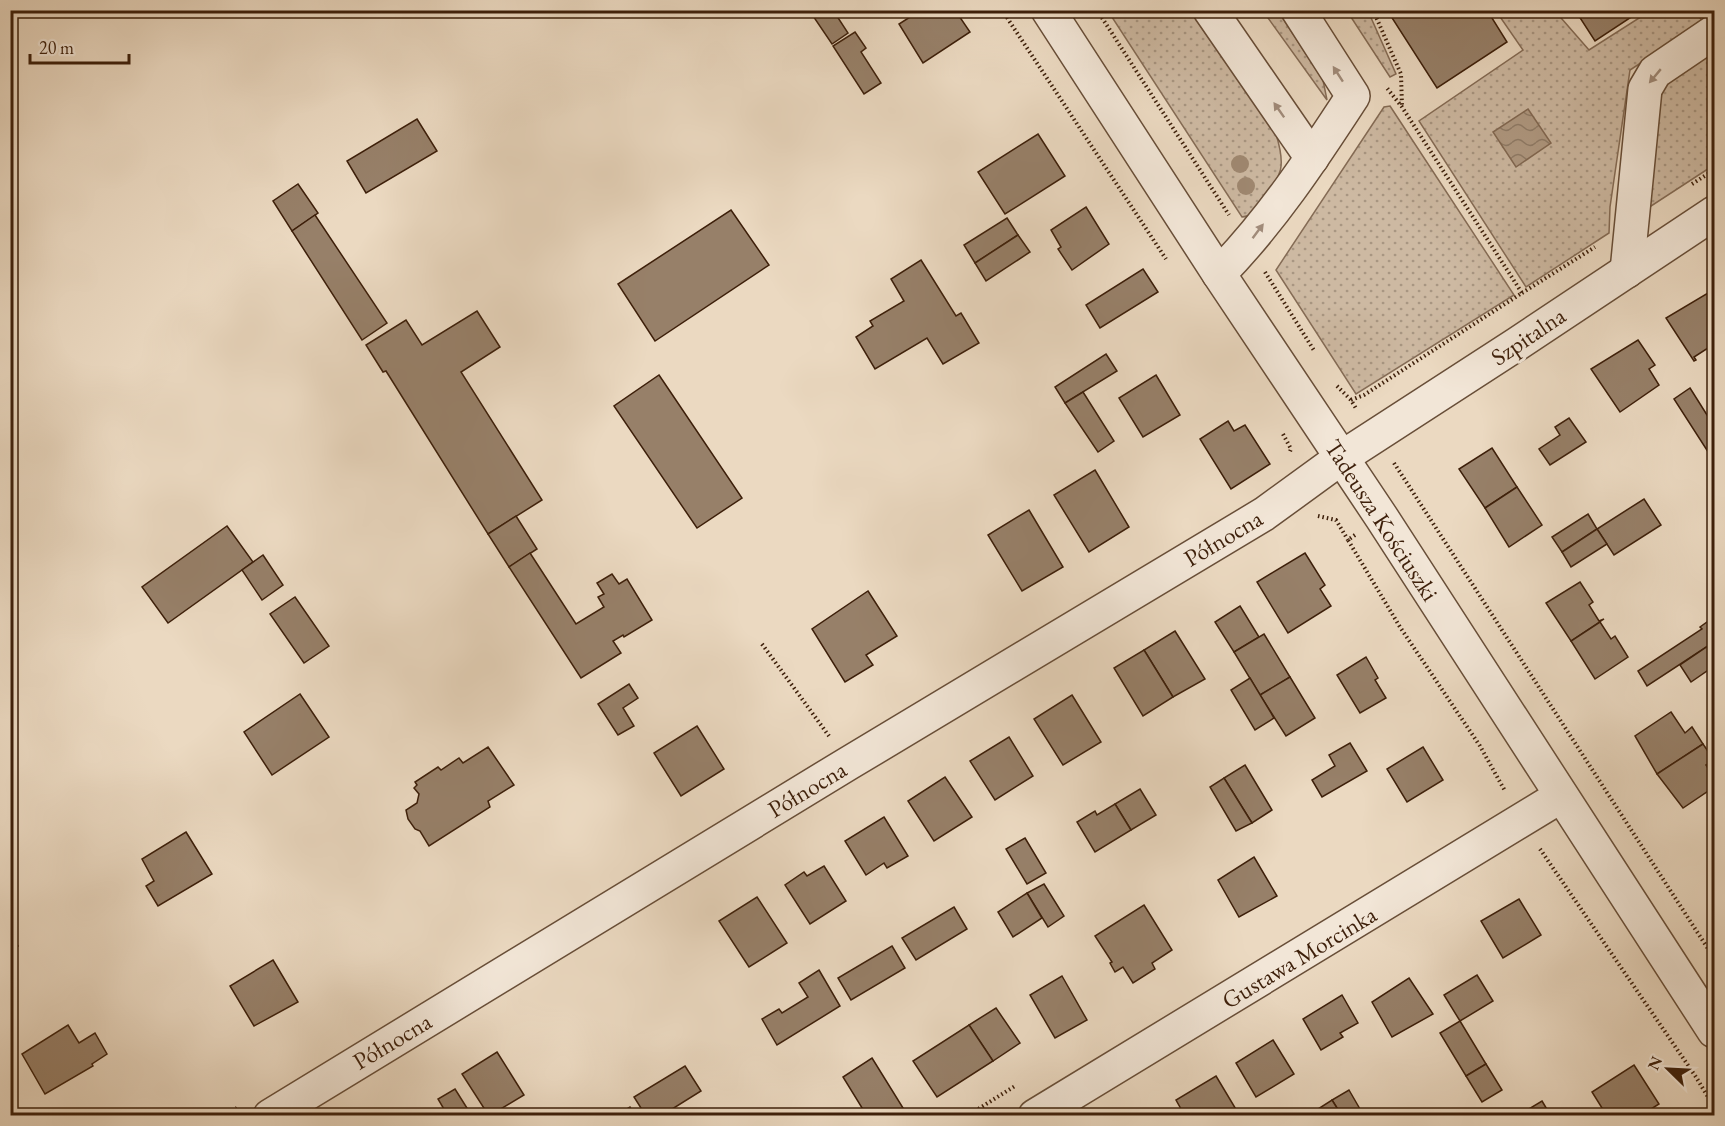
<svg xmlns="http://www.w3.org/2000/svg" width="1725" height="1126" viewBox="0 0 1725 1126" font-family="'EB Garamond',serif">
  <defs>
    <pattern id="grass-dots" width="8" height="8" patternUnits="userSpaceOnUse" patternTransform="scale(1.5)"><rect width="8" height="8" fill="#cdb9a2"/><path d="M2 2h.1M6 6h.1" fill="none" stroke="#a89682" stroke-width="1.8" stroke-linecap="round"/></pattern>
    <pattern id="water-waves" width="16" height="10" patternUnits="userSpaceOnUse" patternTransform="scale(1.5)"><rect width="16" height="10" fill="#b09a83"/><path d="M0 5q4-4 8 0t8 0" fill="none" stroke="#907d69"/></pattern>
  </defs>
  <rect width="100%" height="100%" fill="#ebd9c1"/>
  <filter id="stains"><feTurbulence type="fractalNoise" baseFrequency=".00333" numOctaves="4"/><feColorMatrix values="0 0 0 0 .2 0 0 0 0 .09 0 0 0 0 .02 0 0 0 .5 -.17"/></filter>
  <radialGradient id="worn" r=".72"><stop offset=".6" stop-color="#630" stop-opacity="0"/><stop offset="1" stop-color="#630" stop-opacity=".3"/></radialGradient>
  <g fill="url(#grass-dots)" stroke="#856c56" stroke-width="1.5">
    <path d="M1108,11H1190L1276,134C1287,170 1281,175 1260,203C1255,210 1252,216 1242,217Z"/>
    <polygon points="1263,11 1278,11 1323,80 1327,100"/>
    <polygon points="1347,11 1368,11 1396,74 1390,77"/>
    <polygon points="1496,11 1555,11 1589,50 1650,11 1695,11 1703,22 1630,70 1610,207 1609,233 1526,287 1419,121 1523,50"/>
    <polygon points="1714,48 1714,165 1645,210 1657,97 1673,76"/>
    <polygon points="1390,106 1514,295 1356,394 1276,270 1384,107"/>
  </g>
  <polygon fill="url(#water-waves)" stroke="#826953" stroke-width="1.5" points="1528,109 1551,143 1516,167 1493,132"/>
  <g fill="#978069" stroke="#3d1f0a" stroke-width="1.5">
    <polygon points="815,10 833,10 848,33 832,44 811,13"/>
    <polygon points="921,10 955,10 970,32 923,63 899,24"/>
    <polygon points="1387,10 1487,10 1507,42 1437,88"/>
    <polygon points="1575,10 1642,10 1595,41"/>
    <polygon points="855,32 866,48 861,52 881,83 864,94 833,46"/>
    <polygon points="417,119 437,151 366,193 347,161"/>
    <polygon points="1038,134 1065,176 1005,214 978,172"/>
    <polygon points="298,184 318,213 292,231 273,201"/>
    <polygon points="1086,207 1109,244 1072,270 1058,249 1061,247 1051,230"/>
    <polygon points="731,210 769,265 655,341 618,284"/>
    <polygon points="315,215 387,323 362,340 292,231"/>
    <polygon points="1007,218 1018,235 975,263 964,245"/>
    <polygon points="1018,235 1030,252 986,281 975,263"/>
    <polygon points="921,260 956,316 961,313 979,343 943,364 927,338 875,369 856,337 873,326 870,321 904,301 891,279"/>
    <polygon points="1143,269 1158,292 1100,328 1086,305"/>
    <polygon points="1713,290 1714,348 1713,349 1711,346 1694,357 1696,360 1694,361 1666,318"/>
    <polygon points="477,311 500,347 461,372 542,500 488,534 386,371 383,372 366,345 406,320 422,345"/>
    <polygon points="1638,340 1655,365 1649,369 1659,385 1620,412 1591,369"/>
    <polygon points="1106,354 1117,371 1065,403 1055,387"/>
    <polygon points="659,375 742,498 697,528 614,406"/>
    <polygon points="1156,375 1180,415 1143,437 1119,398"/>
    <polygon points="1690,388 1714,426 1714,457 1712,458 1674,399"/>
    <polygon points="1083,392 1114,441 1098,452 1065,403"/>
    <polygon points="1569,418 1586,442 1550,465 1539,449 1560,435 1555,427"/>
    <polygon points="1228,421 1234,431 1245,425 1270,464 1231,489 1200,439"/>
    <polygon points="1492,448 1517,487 1485,508 1459,469"/>
    <polygon points="1095,470 1129,527 1089,552 1054,495"/>
    <polygon points="1517,487 1542,525 1509,547 1485,508"/>
    <polygon points="1644,499 1661,525 1614,555 1597,529"/>
    <polygon points="1029,510 1063,567 1022,591 988,535"/>
    <polygon points="1588,514 1597,529 1562,552 1552,537"/>
    <polygon points="516,516 537,549 509,567 488,534"/>
    <polygon points="227,526 253,562 168,623 142,587"/>
    <polygon points="1597,529 1607,544 1571,567 1562,552"/>
    <polygon points="530,553 576,624 604,607 598,597 604,594 597,583 612,574 619,584 627,579 652,620 624,637 623,635 613,641 621,653 581,678 509,567"/>
    <polygon points="1305,553 1325,585 1320,589 1331,606 1288,633 1257,582"/>
    <polygon points="263,555 283,585 262,600 242,570"/>
    <polygon points="1580,582 1593,602 1589,605 1599,621 1604,619 1571,641 1546,603"/>
    <polygon points="868,591 897,636 866,655 873,665 845,682 812,629"/>
    <polygon points="295,597 329,646 304,663 270,614"/>
    <polygon points="1240,606 1259,637 1234,652 1215,622"/>
    <polygon points="1714,617 1714,642 1647,686 1638,671 1702,629 1700,627"/>
    <polygon points="1600,622 1611,639 1615,636 1628,657 1595,679 1571,641"/>
    <polygon points="1175,631 1205,679 1173,697 1144,650"/>
    <polygon points="1264,634 1290,677 1260,695 1234,652"/>
    <polygon points="1714,642 1714,666 1691,682 1680,665"/>
    <polygon points="1144,650 1173,697 1143,716 1114,668"/>
    <polygon points="1366,657 1378,678 1375,680 1386,698 1360,713 1337,675"/>
    <polygon points="1290,677 1315,718 1286,736 1260,695"/>
    <polygon points="1250,678 1274,718 1255,730 1231,690"/>
    <polygon points="629,684 638,698 623,708 634,726 618,735 598,704"/>
    <polygon points="300,694 329,737 272,775 244,732"/>
    <polygon points="1072,695 1101,742 1063,765 1034,719"/>
    <polygon points="1671,712 1685,733 1692,727 1703,744 1657,774 1635,736"/>
    <polygon points="697,726 724,769 681,796 654,753"/>
    <polygon points="1009,737 1033,776 995,800 970,761"/>
    <polygon points="1350,743 1367,771 1322,797 1312,780 1335,766 1329,755"/>
    <polygon points="1703,744 1714,760 1706,765 1714,778 1714,787 1683,808 1657,774"/>
    <polygon points="488,747 514,785 488,801 490,807 429,846 420,831 415,829 408,819 406,810 417,803 419,794 414,788 417,785 415,782 438,767 441,770 459,758 463,763"/>
    <polygon points="1423,747 1443,780 1407,802 1387,769"/>
    <polygon points="1245,765 1272,810 1252,823 1224,778"/>
    <polygon points="945,777 972,817 934,841 908,801"/>
    <polygon points="1224,778 1252,823 1236,831 1210,787"/>
    <polygon points="1140,789 1156,815 1131,830 1115,804"/>
    <polygon points="1115,804 1131,830 1095,852 1077,822 1095,811 1097,815"/>
    <polygon points="884,817 908,856 887,868 884,863 866,875 845,841"/>
    <polygon points="186,832 212,874 158,906 146,886 154,881 142,859"/>
    <polygon points="1025,838 1046,873 1027,884 1006,849"/>
    <polygon points="1254,857 1277,896 1239,917 1218,880"/>
    <polygon points="824,866 846,901 810,924 785,885 804,872 807,876"/>
    <polygon points="1044,884 1064,916 1048,927 1027,893"/>
    <polygon points="1027,893 1042,918 1013,937 998,912"/>
    <polygon points="757,897 787,943 749,967 719,921"/>
    <polygon points="1519,899 1541,935 1503,958 1481,921"/>
    <polygon points="1144,905 1172,950 1152,963 1155,969 1133,983 1123,967 1115,972 1110,963 1112,962 1095,936"/>
    <polygon points="954,907 967,929 916,960 902,938"/>
    <polygon points="10,933 18,946 10,951"/>
    <polygon points="892,946 905,968 851,1000 838,978"/>
    <polygon points="273,960 298,1002 254,1026 230,986"/>
    <polygon points="819,970 840,1006 777,1045 762,1019 779,1009 782,1013 808,997 799,983"/>
    <polygon points="1477,975 1493,1001 1460,1021 1444,995"/>
    <polygon points="1062,976 1087,1020 1055,1038 1030,995"/>
    <polygon points="1409,978 1433,1014 1392,1037 1372,1002"/>
    <polygon points="1342,995 1358,1023 1340,1033 1343,1037 1321,1050 1303,1019"/>
    <polygon points="996,1008 1020,1043 993,1061 969,1025"/>
    <polygon points="1460,1021 1486,1064 1466,1076 1440,1033"/>
    <polygon points="68,1025 79,1043 95,1033 107,1054 92,1064 93,1066 45,1094 22,1054"/>
    <polygon points="969,1025 993,1061 937,1097 913,1061"/>
    <polygon points="1273,1040 1294,1074 1256,1097 1236,1063"/>
    <polygon points="497,1052 524,1095 489,1116 462,1074"/>
    <polygon points="872,1058 908,1116 867,1116 843,1077"/>
    <polygon points="1486,1064 1502,1090 1482,1102 1466,1076"/>
    <polygon points="1634,1065 1659,1104 1640,1116 1607,1116 1592,1092"/>
    <polygon points="685,1066 701,1091 661,1116 646,1116 634,1097"/>
    <polygon points="1216,1076 1240,1116 1185,1116 1176,1100"/>
    <polygon points="455,1089 472,1116 448,1116 438,1099"/>
    <polygon points="1349,1090 1364,1116 1342,1116 1332,1100"/>
    <polygon points="1332,1100 1342,1116 1307,1116"/>
    <polygon points="1542,1101 1551,1116 1517,1116"/>
    <polygon points="630,1107 635,1116 615,1116"/>
  </g>
  <g fill="none" stroke-linecap="round" stroke-linejoin="round">
    <g stroke="#684e38" stroke-width="36">
      <g id="minor">
        <polyline points="1048,10 1219,274 1382,518 1714,1031"/>
        <polyline points="1210,10 1312,158"/>
        <polyline points="1627,271 1645,89 1655,72 1714,32"/>
        <path d="M1219,274C1271,221 1312,159 1353,96L1298,10"/>
        <polyline points="270,1116 849,763 1264,514 1341,458 1517,344 1714,213"/>
        <polyline points="1035,1116 1561,796"/>
      </g>
    </g>
    <g stroke="#3d1f0a" stroke-width="4" stroke-dasharray="1.5 3" stroke-linecap="butt">
      <polyline points="1002,10 1166,259"/>
      <polyline points="1097,10 1229,215"/>
      <polyline points="1373,10 1401,74 1402,107"/>
      <polyline points="1692,184 1714,170"/>
      <polyline points="1265,272 1315,352"/>
      <polyline points="1522,293 1595,247"/>
      <polyline points="1337,386 1351,400 1357,410"/>
      <polyline points="1351,400 1364,395 1522,293 1402,107 1387,88"/>
      <polyline points="1283,434 1291,449 1289,454"/>
      <polyline points="1394,463 1714,958"/>
      <polyline points="1318,516 1336,520 1348,540"/>
      <polyline points="1355,535 1348,540 1400,627 1480,746 1505,791"/>
      <polyline points="762,644 829,736"/>
      <polyline points="1540,849 1696,1077 1714,1107 1705,1116"/>
      <polyline points="225,1116 237,1108"/>
      <polyline points="967,1116 1015,1086"/>
    </g>
    <use href="#minor" stroke="#f2e6d7" stroke-width="33"/>
  </g>
  <g fill="#9f8871">
    <circle cx="1240" cy="164" r="9"/>
    <circle cx="1246" cy="186" r="9"/>
  </g>
  <defs><path id="oneway-solid" d="M-6-.8H1V-3.2L6.5 0L1 3.2V.8H-6Z" transform="scale(1.5)"/></defs>
  <g fill="#a18c7b">
    <use href="#oneway-solid" transform="translate(1338 74) rotate(-123)"/>
    <use href="#oneway-solid" transform="translate(1655 76) rotate(130)"/>
    <use href="#oneway-solid" transform="translate(1279 110) rotate(-125)"/>
    <use href="#oneway-solid" transform="translate(1258 231) rotate(-53)"/>
  </g>
  <g text-anchor="middle" dominant-baseline="central" stroke-width="6" stroke-linejoin="round" paint-order="stroke">
    <g font-size="24" fill="#3d1f0a" stroke="#f2e6d7">
      <text transform="translate(1528 336) rotate(-34)">Szpitalna</text>
      <text transform="translate(1382 520) rotate(57)">Tadeusza Kościuszki</text>
      <text transform="translate(1223 538) rotate(-31)">Północna</text>
      <text transform="translate(807 789) rotate(-31)">Północna</text>
      <text transform="translate(1299 957) rotate(-31)">Gustawa Morcinka</text>
      <text transform="translate(392 1041) rotate(-31)">Północna</text>
    </g>
  </g>
  <rect width="1725" height="1126" fill="none" stroke="#ebd9c1" stroke-width="36"/>
  <rect x="12" y="12" width="1701" height="1102" fill="none" stroke="#3d1f0a" stroke-width="3"/>
  <rect x="18" y="18" width="1689" height="1090" fill="none" stroke="#3d1f0a" stroke-width="1.5"/>
  <g transform="translate(1668 1069) rotate(294)" stroke="#f2e6d7" stroke-width="4.5" paint-order="stroke">
  <path d="M0-4.5L10 22L0 15L-10 22Z" fill="#3d1f0a"/>
  <text y="-9" font-size="16" font-weight="bold" text-anchor="middle" fill="#3d1f0a">N</text>
  </g>
  <path d="M30 54v9h99v-9" fill="none" stroke="#3d1f0a" stroke-width="3"/>
  <text x="39" y="54" font-size="18" fill="#3d1f0a" stroke="#f2e6d7" stroke-width="4.5" paint-order="stroke">20 m</text>
  <rect width="100%" height="100%" filter="url(#stains)"/>
  <rect width="100%" height="100%" fill="url(#worn)"/>
</svg>
